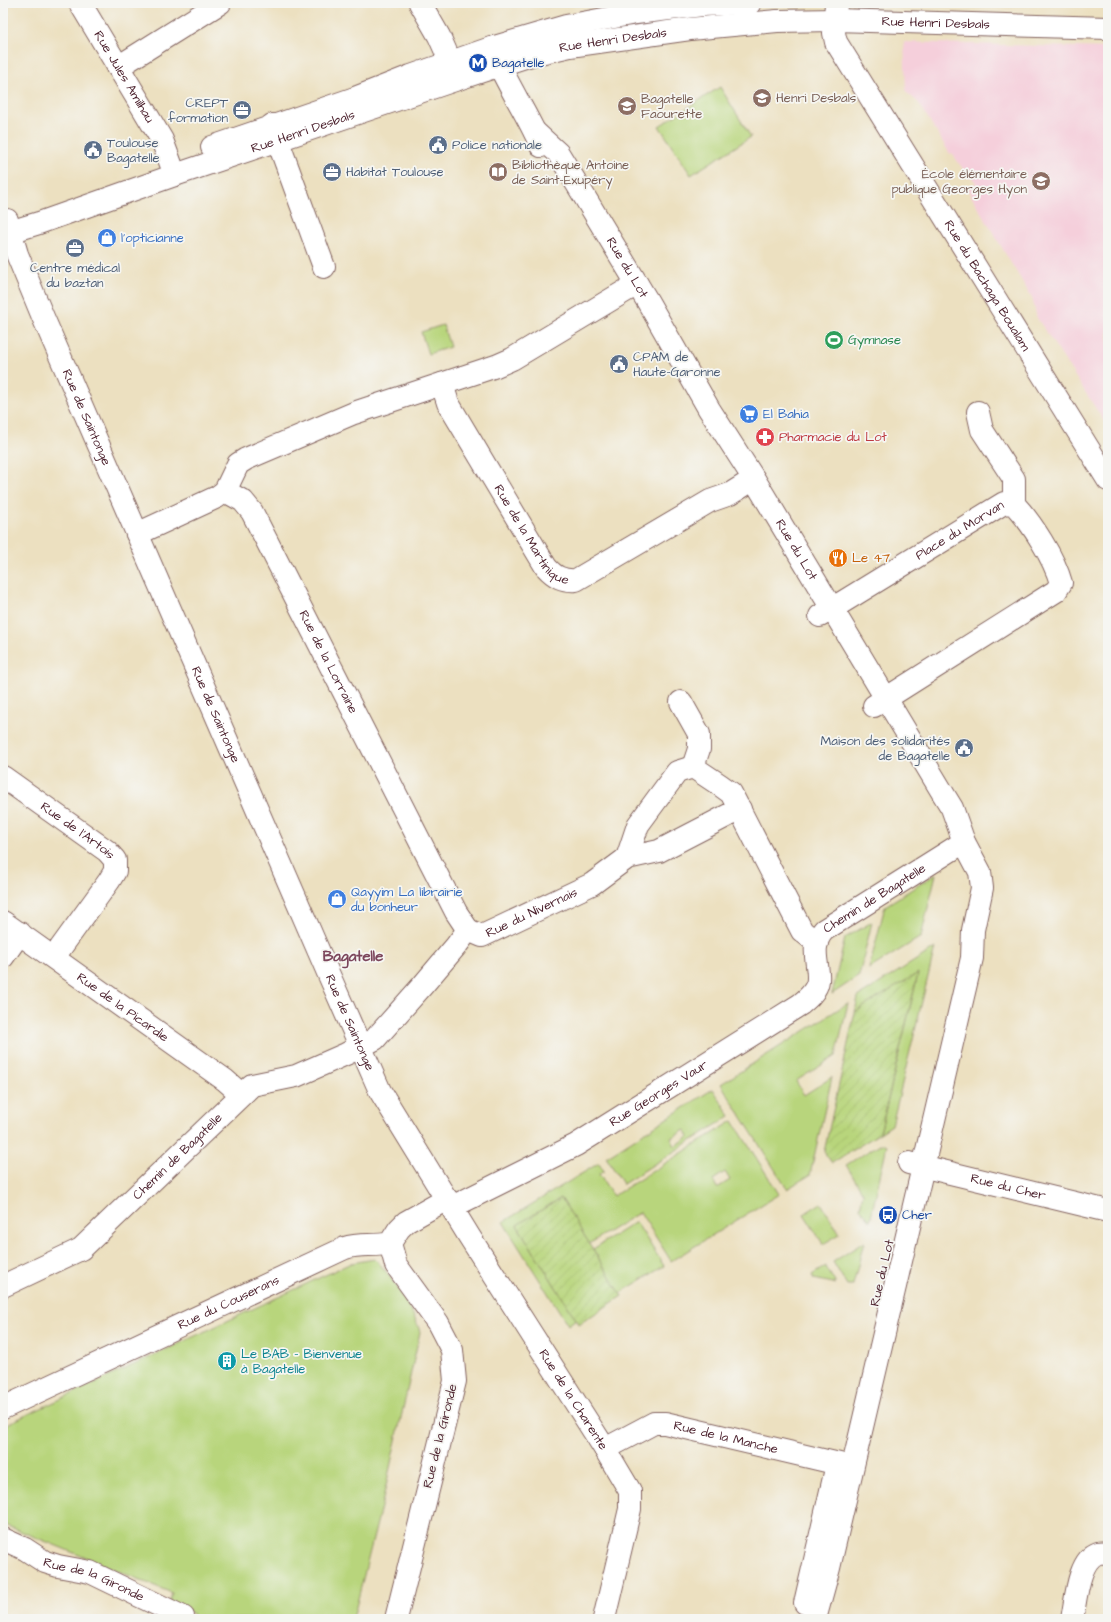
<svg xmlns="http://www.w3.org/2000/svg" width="1111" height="1622" viewBox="0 0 1111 1622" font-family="'Architects Daughter',sans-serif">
  <defs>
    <pattern id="garden-furrows" width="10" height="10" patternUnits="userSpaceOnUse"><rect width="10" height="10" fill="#b8d57c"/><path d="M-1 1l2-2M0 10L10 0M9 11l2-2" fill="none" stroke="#a0b66b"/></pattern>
  </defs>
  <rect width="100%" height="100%" fill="#f6f6f2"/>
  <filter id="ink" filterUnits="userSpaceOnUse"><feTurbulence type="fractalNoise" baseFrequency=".025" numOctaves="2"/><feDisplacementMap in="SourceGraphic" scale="8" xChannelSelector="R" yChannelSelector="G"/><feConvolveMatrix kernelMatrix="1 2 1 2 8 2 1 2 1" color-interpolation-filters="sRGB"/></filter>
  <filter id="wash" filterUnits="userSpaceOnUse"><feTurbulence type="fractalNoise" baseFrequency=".012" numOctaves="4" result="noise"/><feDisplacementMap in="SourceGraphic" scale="16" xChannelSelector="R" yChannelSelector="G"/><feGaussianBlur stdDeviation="0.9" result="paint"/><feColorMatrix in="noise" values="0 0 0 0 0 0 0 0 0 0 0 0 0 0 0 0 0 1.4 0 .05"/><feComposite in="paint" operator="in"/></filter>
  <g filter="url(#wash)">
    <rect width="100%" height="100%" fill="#ece0c0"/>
    <polygon fill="#f5cfdb" points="904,42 1108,48 1108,427 1037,318 1032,298 967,189 976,183 972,177 969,178 952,153 950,154 918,102 906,92"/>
    <g fill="#b8d57c" stroke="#817a54" fill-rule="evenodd">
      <polygon points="720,87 751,137 691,175 659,126"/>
      <polygon points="443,325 450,347 428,354 421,332"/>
      <polygon points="936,874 921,937 869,969 885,906"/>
      <polygon points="872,922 859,976 832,994 845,938"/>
      <polygon points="935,948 892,1125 880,1133 918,974 855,1012 858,997"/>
      <polygon points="848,1003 836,1056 796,1081 804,1095 832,1077 810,1175 787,1189 721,1084"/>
      <path d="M713,1089L730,1116L623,1184L606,1157ZM685,1130L689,1137L675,1146L671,1138Z"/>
      <path d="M733,1121L779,1194L671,1261L640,1212L589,1244L561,1198L517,1225L576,1319L568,1325L503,1222L599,1163L604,1171L599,1174L613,1196ZM725,1172L730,1180L717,1188L713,1180Z"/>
      <polygon points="880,1144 887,1145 870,1221 860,1208 863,1193 846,1165"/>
      <polygon points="821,1203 840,1234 823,1244 804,1214"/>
      <polygon points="636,1222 664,1266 620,1293 593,1249"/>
      <polygon points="864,1242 853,1285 847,1285 833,1262"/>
      <path d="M375,1259C390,1274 414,1311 420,1332L383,1499L353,1619H194L192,1613L169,1604L172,1593L3,1524V1426L351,1263Z"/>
      <polygon points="826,1266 826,1267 836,1284 814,1279 812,1275"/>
    </g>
    <g fill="url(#garden-furrows)" stroke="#817a54">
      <polygon points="918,973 880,1133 832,1163 824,1152 855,1012"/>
      <polygon points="561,1198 622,1296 579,1324 517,1225"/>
    </g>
  </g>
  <g filter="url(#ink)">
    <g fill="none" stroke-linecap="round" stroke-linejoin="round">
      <g stroke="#83635f" stroke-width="24">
        <g id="street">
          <path id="s1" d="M80,3L162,140L175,175"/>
          <polyline points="420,3 439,36 458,79"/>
          <path id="s2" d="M836,3L834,33L836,42L1108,480"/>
          <path d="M492,49C505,82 527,113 541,146"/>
          <polyline points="118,67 220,3"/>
          <polyline points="272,125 324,267"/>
          <path id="s3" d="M535,132L558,153L566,166L648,302L709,409L754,479L944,795L952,808L964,842L980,872L982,888L973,930L972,958L829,1568L815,1619"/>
          <path id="s4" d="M7,220L17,254L43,317L329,975L380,1091L469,1236L605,1449L630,1491V1509L604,1619"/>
          <path id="s5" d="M442,384L448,403L546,567C555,577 563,581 576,580L710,501L730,494L754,479"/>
          <polyline points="978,412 982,430 1014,479 1014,504"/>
          <path id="s6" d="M225,491L243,501L252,512L456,912L468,930"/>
          <polyline points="137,534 217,497 225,491 238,464 246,459 354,413 496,366 512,359 637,284"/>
          <path id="s7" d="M820,616L1004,503L1014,504C1032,523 1054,558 1061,583L1056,591L874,706"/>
          <polyline points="681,702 699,734 699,749 693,767 720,785 731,793 802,931 817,943"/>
          <path id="s8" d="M3,777L107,851L115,860V871L109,881L54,957"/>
          <polyline points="627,858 638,825 677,772 693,767"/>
          <path id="s9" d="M3,922L225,1080L241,1094"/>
          <path id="s10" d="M468,930L482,936L592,884L627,858L659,851L740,809"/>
          <polyline points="3,957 20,933"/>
          <path id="s11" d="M909,1163L1108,1211"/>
          <path id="s12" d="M452,1207L576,1145L801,1004C807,999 813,994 816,987C824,972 806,949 824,930L964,842"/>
          <polyline points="390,1243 396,1265 438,1323 452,1350 455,1381 396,1619"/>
          <path id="s13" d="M3,1286L81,1249L252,1085L296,1076L346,1054L375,1039L423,985L456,946L468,930"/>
          <path id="s14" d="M3,1408L345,1248C360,1243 375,1247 390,1243L399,1229L406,1222L447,1199"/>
          <path id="s15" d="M605,1449L654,1423H665L852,1467"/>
          <path id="s16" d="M3,1539L25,1549L45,1562L58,1566L90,1572L183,1617V1619"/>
          <polyline points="805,1603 836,1469"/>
          <path d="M1072,1619C1076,1600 1078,1560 1098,1553C1101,1552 1105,1553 1108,1553"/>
        </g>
      </g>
      <g stroke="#83635f" stroke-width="24">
        <g id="secondary">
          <polyline points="212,147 355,98 411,76 491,48 566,26 636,13 702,5 750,3"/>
          <path id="s17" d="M3,234L39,223L175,175L458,79L531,55L570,46L690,29L777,21L835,20L1108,28"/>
        </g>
      </g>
      <use href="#street" stroke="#fff" stroke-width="22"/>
      <use href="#secondary" stroke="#fff" stroke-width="22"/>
    </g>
  </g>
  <defs>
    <g id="metro-disc" transform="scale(1)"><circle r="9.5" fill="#1a4fb4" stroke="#f6f6f2"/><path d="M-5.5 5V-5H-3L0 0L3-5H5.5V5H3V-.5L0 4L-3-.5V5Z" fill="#fff"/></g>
    <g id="school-disc" transform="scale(1)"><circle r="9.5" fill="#8d6e63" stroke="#f6f6f2"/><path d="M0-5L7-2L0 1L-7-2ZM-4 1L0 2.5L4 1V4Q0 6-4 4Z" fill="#fff"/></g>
    <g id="office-disc" transform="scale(1)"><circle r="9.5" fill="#5c6f8a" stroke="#f6f6f2"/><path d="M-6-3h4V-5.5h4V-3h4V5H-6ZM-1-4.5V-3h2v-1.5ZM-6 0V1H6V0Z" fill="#fff"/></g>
    <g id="civic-disc" transform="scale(1)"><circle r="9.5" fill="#5c6f8a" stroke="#f6f6f2"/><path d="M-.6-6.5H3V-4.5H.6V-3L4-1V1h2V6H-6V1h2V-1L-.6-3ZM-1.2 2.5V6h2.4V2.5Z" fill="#fff"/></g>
    <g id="library-disc" transform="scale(1)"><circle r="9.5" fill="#8d6e63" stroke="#f6f6f2"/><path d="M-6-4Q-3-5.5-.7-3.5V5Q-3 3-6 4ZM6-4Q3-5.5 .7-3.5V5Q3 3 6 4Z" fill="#fff"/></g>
    <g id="shop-disc" transform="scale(1)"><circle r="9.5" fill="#3f7fe0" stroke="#f6f6f2"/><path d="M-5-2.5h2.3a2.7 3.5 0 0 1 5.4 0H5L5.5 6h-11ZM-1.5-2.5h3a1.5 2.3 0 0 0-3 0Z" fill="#fff"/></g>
    <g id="stadium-disc" transform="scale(1)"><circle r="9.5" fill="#2e9e5b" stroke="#f6f6f2"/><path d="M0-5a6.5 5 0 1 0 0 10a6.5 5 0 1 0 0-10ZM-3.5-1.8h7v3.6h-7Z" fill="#fff"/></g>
    <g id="supermarket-disc" transform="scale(1)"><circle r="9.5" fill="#3f7fe0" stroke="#f6f6f2"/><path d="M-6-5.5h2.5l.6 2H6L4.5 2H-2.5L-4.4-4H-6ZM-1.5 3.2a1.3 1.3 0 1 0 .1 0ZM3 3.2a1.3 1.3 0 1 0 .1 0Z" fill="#fff"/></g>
    <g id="pharmacy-disc" transform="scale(1)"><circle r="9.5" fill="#e0444e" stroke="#f6f6f2"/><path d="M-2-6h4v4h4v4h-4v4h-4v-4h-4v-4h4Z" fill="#fff"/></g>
    <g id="restaurant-disc" transform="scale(1)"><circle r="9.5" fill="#e8710a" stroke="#f6f6f2"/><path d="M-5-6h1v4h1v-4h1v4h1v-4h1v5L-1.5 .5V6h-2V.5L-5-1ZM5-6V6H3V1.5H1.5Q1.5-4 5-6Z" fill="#fff"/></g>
    <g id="bus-disc" transform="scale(1)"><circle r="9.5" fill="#1a4fb4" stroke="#f6f6f2"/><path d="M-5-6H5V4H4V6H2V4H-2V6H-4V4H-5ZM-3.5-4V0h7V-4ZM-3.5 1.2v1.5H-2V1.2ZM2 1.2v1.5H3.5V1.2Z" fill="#fff"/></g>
    <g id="building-disc" transform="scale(1)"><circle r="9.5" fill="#0f9aa8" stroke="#f6f6f2"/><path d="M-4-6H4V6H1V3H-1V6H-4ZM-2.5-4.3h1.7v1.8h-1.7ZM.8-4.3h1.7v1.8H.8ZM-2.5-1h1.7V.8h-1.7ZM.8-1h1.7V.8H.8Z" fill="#fff"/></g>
  </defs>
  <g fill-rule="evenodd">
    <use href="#metro-disc" x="478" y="63"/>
    <use href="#school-disc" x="762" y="98"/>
    <use href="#school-disc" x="627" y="106"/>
    <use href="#office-disc" x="242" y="110"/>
    <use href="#civic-disc" x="438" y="145"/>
    <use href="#civic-disc" x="93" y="150"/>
    <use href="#office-disc" x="332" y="172"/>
    <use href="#library-disc" x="498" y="172"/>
    <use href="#school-disc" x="1041" y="181"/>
    <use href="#shop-disc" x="107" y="238"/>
    <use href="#office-disc" x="75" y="248"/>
    <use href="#stadium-disc" x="834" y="340"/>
    <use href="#civic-disc" x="619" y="364"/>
    <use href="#supermarket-disc" x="749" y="414"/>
    <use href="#pharmacy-disc" x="765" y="437"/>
    <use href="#restaurant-disc" x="838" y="558"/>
    <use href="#civic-disc" x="964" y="748"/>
    <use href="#shop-disc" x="337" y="899"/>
    <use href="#bus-disc" x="888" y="1215"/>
    <use href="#building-disc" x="227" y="1361"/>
  </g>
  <g text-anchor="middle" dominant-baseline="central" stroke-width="3.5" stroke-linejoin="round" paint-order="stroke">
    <g font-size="13" fill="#4a1f2b" stroke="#f6f6f2">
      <text stroke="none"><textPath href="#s17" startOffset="965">Rue Henri Desbals</textPath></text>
      <text stroke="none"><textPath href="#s17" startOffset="641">Rue Henri Desbals</textPath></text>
      <text stroke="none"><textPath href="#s1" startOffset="86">Rue Jules Amilhau</textPath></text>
      <text stroke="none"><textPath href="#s17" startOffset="317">Rue Henri Desbals</textPath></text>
      <text stroke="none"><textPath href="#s3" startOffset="165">Rue du Lot</textPath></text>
      <text stroke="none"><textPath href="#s2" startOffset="326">Rue du Bachaga Boualam</textPath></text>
      <text stroke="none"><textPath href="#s4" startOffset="213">Rue de Saintonge</textPath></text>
      <text stroke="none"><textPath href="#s5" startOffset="177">Rue de la Martinique</textPath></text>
      <text stroke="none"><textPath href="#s7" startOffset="164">Place du Morvan</textPath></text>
      <text stroke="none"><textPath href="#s3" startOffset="494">Rue du Lot</textPath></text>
      <text stroke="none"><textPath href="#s6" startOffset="203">Rue de la Lorraine</textPath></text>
      <text stroke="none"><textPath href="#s4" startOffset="537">Rue de Saintonge</textPath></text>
      <text stroke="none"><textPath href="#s8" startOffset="92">Rue de l'Artois</textPath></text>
      <text stroke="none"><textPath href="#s12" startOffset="546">Chemin de Bagatelle</textPath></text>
      <text stroke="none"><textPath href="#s10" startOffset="70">Rue du Nivernais</textPath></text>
      <text stroke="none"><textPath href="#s9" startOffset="147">Rue de la Picardie</textPath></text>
      <text stroke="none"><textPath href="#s4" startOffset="873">Rue de Saintonge</textPath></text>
      <text stroke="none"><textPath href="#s12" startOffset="236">Rue Georges Vaur</textPath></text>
      <text stroke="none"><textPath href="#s13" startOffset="220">Chemin de Bagatelle</textPath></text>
      <text stroke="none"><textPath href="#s11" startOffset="102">Rue du Cher</textPath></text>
      <text transform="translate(882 1273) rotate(-77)">Rue du Lot</text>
      <text stroke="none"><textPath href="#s14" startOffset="249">Rue du Couserans</textPath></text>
      <text stroke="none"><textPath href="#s4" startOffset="1312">Rue de la Charente</textPath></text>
      <text transform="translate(440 1436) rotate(-76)">Rue de la Gironde</text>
      <text stroke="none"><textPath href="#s15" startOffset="129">Rue de la Manche</textPath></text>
      <text stroke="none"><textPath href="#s16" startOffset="100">Rue de la Gironde</textPath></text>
    </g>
    <g font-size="13" fill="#164399" stroke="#f6f6f2" text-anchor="start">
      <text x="492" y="63">Bagatelle</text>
      <text x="902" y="1215">Cher</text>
    </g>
    <g font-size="13" fill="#785e54" stroke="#f6f6f2" text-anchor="start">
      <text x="776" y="98">Henri Desbals</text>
      <text x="641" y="99">Bagatelle<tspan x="641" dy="15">Faourette</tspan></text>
      <text x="512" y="165">Bibliothèque Antoine<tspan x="512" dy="15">de Saint-Exupéry</tspan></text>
      <text x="1027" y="174" text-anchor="end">École élémentaire<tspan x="1027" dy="15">publique Georges Hyon</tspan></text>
    </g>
    <g font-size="13" fill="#4e5e75" stroke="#f6f6f2" text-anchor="start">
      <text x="228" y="103" text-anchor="end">CREPT<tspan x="228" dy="15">formation</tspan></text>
      <text x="107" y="143">Toulouse<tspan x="107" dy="15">Bagatelle</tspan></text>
      <text x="452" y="145">Police nationale</text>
      <text x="346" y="172">Habitat Toulouse</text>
      <text x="75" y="268" text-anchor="middle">Centre médical<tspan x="75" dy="15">du baztan</tspan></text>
      <text x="633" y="357">CPAM de<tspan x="633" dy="15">Haute-Garonne</tspan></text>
      <text x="950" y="741" text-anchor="end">Maison des solidarités<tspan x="950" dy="15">de Bagatelle</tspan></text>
    </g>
    <g font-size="13" fill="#366cbe" stroke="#f6f6f2" text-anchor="start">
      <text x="121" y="238">l'opticianne</text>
      <text x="763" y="414">El Bahia</text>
      <text x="351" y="892">Qayyim La librairie<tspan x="351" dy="15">du bonheur</tspan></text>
    </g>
    <g font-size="13" fill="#27864d" stroke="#f6f6f2" text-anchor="start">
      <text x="848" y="340">Gymnase</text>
    </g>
    <g font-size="13" fill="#be3a42" stroke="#f6f6f2" text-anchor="start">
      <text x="779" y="437">Pharmacie du Lot</text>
    </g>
    <g font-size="13" fill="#c56008" stroke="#f6f6f2" text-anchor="start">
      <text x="852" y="558">Le 47</text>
    </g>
    <g font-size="13" fill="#0d838f" stroke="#f6f6f2" text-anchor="start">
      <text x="241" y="1354">Le BAB - Bienvenue<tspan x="241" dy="15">à Bagatelle</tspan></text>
    </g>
    <g font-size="15" font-weight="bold" fill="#7c465c" stroke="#f6f6f2">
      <text x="353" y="956">Bagatelle</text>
    </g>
  </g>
  <rect width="1111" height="1622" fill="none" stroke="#f6f6f2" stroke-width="16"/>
</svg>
